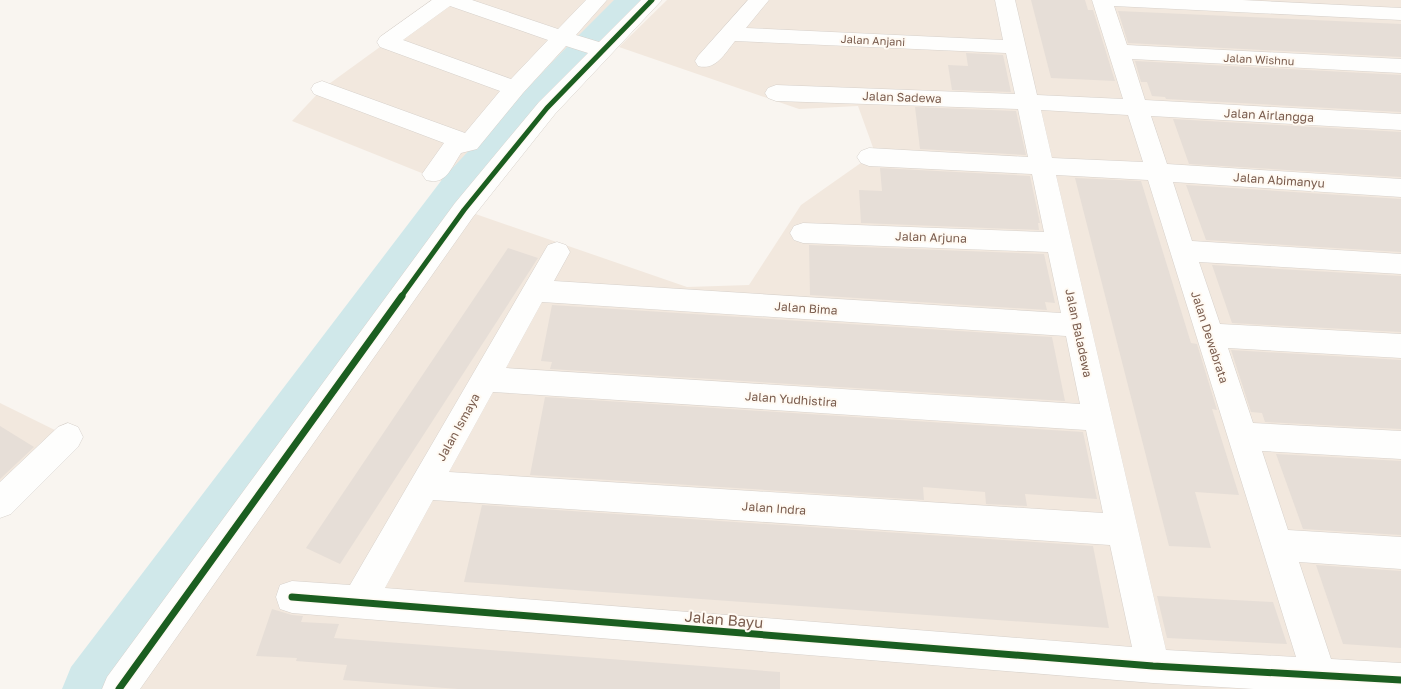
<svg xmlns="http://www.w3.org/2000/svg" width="1401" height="689" viewBox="0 0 1401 689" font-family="'Golos Text',sans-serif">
  <rect width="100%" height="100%" fill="#f9f5f0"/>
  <g fill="#f2e8de">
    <polygon points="448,0 634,0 459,188 292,121 322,89 442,2"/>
    <polygon points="667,0 1401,0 1401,689 119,689 464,210 687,287 749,285 801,205 875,153 858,106 799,109 619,47"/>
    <polygon points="0,403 71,438 0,511"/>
  </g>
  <polygon fill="#e7f0db" points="634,0 652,0 547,108 119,689 93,689 248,480 459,188 570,66"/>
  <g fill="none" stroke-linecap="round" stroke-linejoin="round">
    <polygon fill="#d0e8ea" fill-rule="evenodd" points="614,0 652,0 474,199 184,617 131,689 62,689 71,667 444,177 557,57"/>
  </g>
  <g fill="#e6ded7">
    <polygon points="1031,0 1085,0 1088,10 1093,10 1115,81 1051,78"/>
    <polygon points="1118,11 1401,24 1401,57 1128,43"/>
    <polygon points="966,53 1003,55 1011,92 952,90 948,65 968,66"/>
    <polygon points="1135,61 1401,75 1401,112 1166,99 1165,97 1152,96 1147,82 1141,82"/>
    <polygon points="915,107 1016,111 1026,155 920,149"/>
    <polygon points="1173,119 1401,132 1401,177 1189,164"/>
    <polygon points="880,168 1030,176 1040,223 1038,223 1039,230 861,223 859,190 882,191"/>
    <polygon points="1075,178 1141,181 1191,343 1197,344 1217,410 1212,409 1239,495 1195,492 1211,548 1169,546"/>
    <polygon points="1186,185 1401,199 1401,252 1206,240"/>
    <polygon points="809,245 1044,254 1055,303 1045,302 1047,310 810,295"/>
    <polygon points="508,248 538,258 340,564 306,548"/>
    <polygon points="1212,265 1401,276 1401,332 1232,323"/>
    <polygon points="552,305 1052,337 1065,401 550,369 552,362 541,361"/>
    <polygon points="1231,350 1401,360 1401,429 1265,422 1262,413 1251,412"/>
    <polygon points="545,397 1083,432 1097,499 1025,494 1027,506 986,504 985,492 923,487 924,500 530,475"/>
    <polygon points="0,426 34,447 0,479"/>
    <polygon points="1276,454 1401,461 1401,535 1303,529"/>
    <polygon points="482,505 1093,546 1109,628 464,582"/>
    <polygon points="1316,565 1401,571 1401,648 1343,644"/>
    <polygon points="1157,596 1273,602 1287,644 1167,638"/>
    <polygon points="272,609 292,615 303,616 301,622 339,624 334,638 780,672 780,689 458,689 343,680 347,665 296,661 297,658 256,656"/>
  </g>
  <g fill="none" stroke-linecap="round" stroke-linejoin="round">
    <g stroke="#d7d1cb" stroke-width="1">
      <g id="minor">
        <path d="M432,0H472L558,29L586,0H607L576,35L599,42L641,0H662L555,114L473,217L140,689H102L107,677L455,203L539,102L588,53L566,46L523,93L477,149L461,153C451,168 446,186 426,180L422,174L444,143L314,94L311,89L314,84L322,81L330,84L465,133L500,91L380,47L377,42L380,37ZM450,6L548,40L511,79L403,40Z"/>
        <path d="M748,0H769L746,28L1003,40L995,0H1015L1037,95L1123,99L1092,0H1242L1401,8V20L1114,6L1127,45L1401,59V73L1132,59L1145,100L1401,114V130L1151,116L1167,164L1401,179V197L1173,182L1192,241L1401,254V274L1199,262L1220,324L1401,334V358L1228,348L1253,423L1401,431V459L1262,451L1288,530L1401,537V569L1299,562L1331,659L1401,663V689H1254L1153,683L292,613L280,609L276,597L280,585L292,581L350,585L548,245L557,242L566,245L570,252L554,281L1061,313L1048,252L803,243L794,240L790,233L794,226L803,223L1044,232L1032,174L869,166L861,163L857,157L861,151L869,148L1028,157L1018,109L776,101L768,98L765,93L768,88L776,85L1015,94L1006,53L735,41C725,53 716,71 698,66L695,61L698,56ZM1041,110L1128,115L1143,162L1052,158ZM1056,175L1148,180L1296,657L1166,650ZM542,302L1066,336L1080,404L506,368ZM493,392L1086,430L1103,513L449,472ZM433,500L1110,545L1132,647L385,588Z"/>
        <polygon points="68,423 78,427 83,437 78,447 11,514 0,518 0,482 58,427"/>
      </g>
    </g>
    <use href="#minor" fill="#fefefd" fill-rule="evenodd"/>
    <g stroke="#fffaf3" stroke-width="8">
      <polyline id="cycleway-far1" points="401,297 464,210 547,108 652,0"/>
    </g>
    <g stroke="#fffaf3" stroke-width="10">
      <g id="cycleway">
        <polyline points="292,597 1153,666 1401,680"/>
        <polyline points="119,689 402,296"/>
      </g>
    </g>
    <use href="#cycleway-far1" stroke="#1b5e20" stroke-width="5"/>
    <use href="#cycleway" stroke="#1b5e20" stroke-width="7"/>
  </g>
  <g text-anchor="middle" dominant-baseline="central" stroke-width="4" stroke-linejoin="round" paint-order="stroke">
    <g font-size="11" fill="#7a5c4d" stroke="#fffaf3">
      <text transform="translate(873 40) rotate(3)">Jalan Anjani</text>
      <text transform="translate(1259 59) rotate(3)">Jalan Wishnu</text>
    </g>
    <g font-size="12" fill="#7a5c4d" stroke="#fffaf3">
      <text transform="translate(902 97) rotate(2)">Jalan Sadewa</text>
      <text transform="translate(1269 115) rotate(3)">Jalan Airlangga</text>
      <text transform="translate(1279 180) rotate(4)">Jalan Abimanyu</text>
      <text transform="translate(931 237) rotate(2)">Jalan Arjuna</text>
      <text transform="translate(806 308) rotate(4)">Jalan Bima</text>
      <text transform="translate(1079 333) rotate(78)">Jalan Baladewa</text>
      <text transform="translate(1210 337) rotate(72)">Jalan Dewabrata</text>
      <text transform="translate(791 399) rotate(4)">Jalan Yudhistira</text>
      <text transform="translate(458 427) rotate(-61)">Jalan Ismaya</text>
      <text transform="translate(774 508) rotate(4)">Jalan Indra</text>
    </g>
    <g font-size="15" fill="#7a5c4d" stroke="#fffaf3">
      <text transform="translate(724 619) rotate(5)">Jalan Bayu</text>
    </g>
  </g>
</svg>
